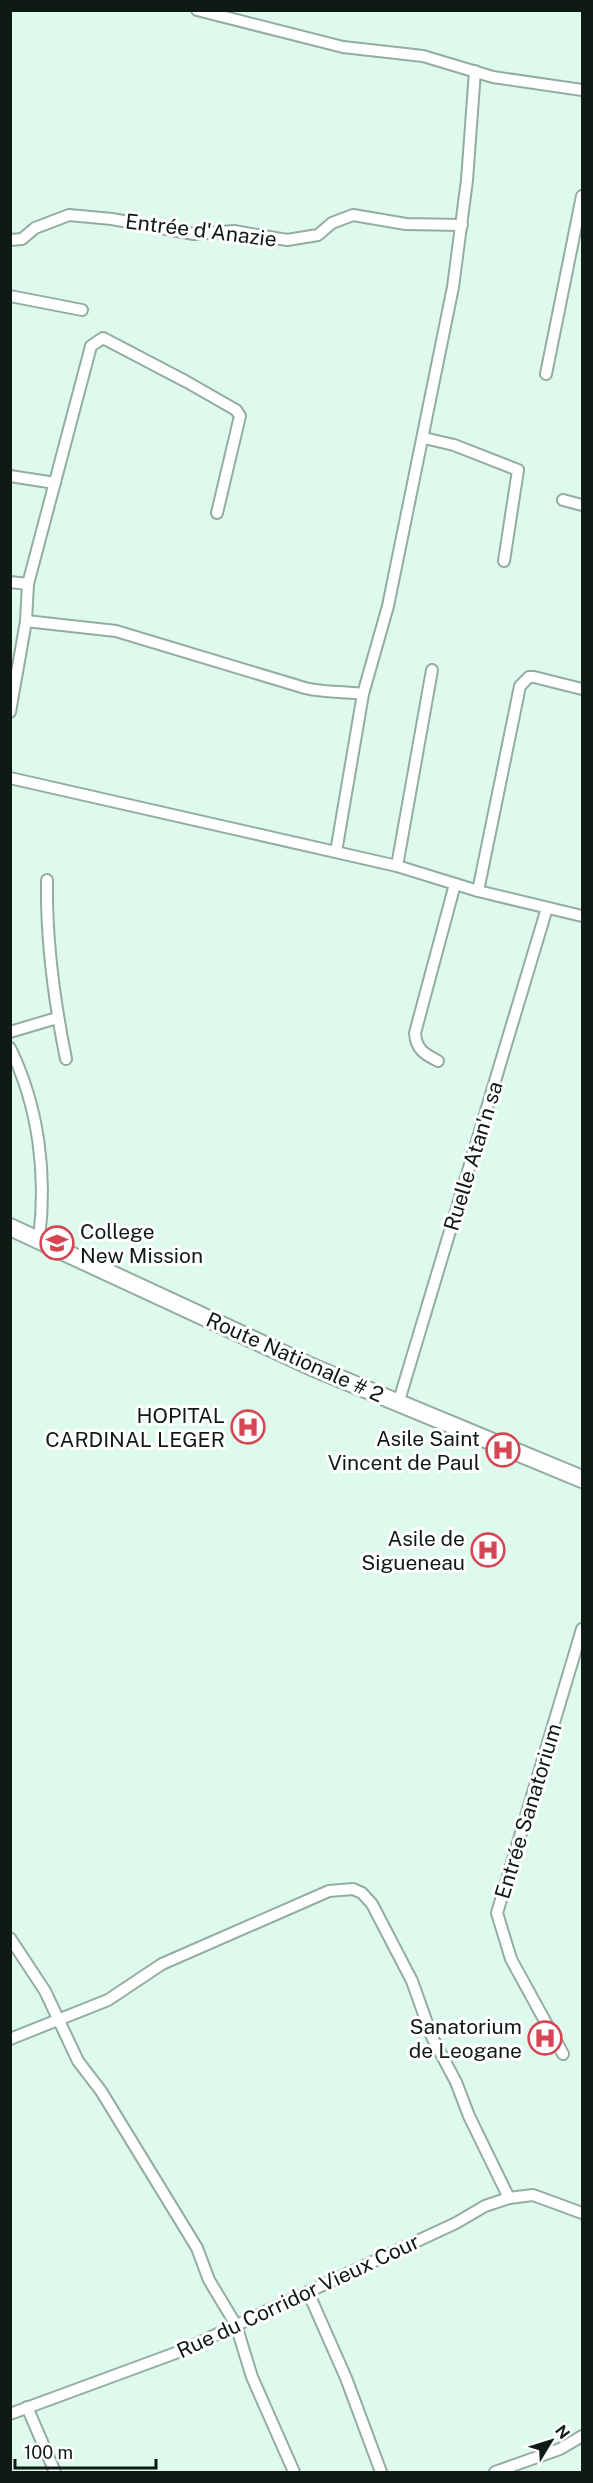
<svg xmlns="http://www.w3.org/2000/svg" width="593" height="2483" viewBox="0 0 593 2483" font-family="'Public Sans',sans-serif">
  <rect width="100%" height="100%" fill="#ddfaec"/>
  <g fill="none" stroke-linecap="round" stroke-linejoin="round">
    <g stroke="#93aea1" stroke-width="14">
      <g id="minor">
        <polyline points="197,10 343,47 423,56 493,77 582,90"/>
        <polyline points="10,240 22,239 35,228 69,215 112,219 194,234 234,231 287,240 318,235 332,223 353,215 406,224 462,225"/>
        <polyline points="10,296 82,310"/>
        <polyline points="546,374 582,196"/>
        <polyline points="424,438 454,445 518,470 504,561"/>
        <polyline points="10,476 55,483"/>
        <polyline points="563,500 582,505"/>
        <polyline points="10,582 28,584 91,346 103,338 187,382 236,410 240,416 217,513"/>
        <path d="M26,621L116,631L305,688C325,693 343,691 363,694"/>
        <polyline points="10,712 26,621 28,584"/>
        <polyline points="10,778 397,866 478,891 582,916"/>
        <polyline points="336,852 363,694 388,606 453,287 467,180 475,71"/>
        <polyline points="397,866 432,670"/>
        <path d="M47,880C46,940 54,1000 66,1059"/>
        <polyline points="478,891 520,686 529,677 534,677 582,689"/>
        <polyline points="10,1032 57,1018"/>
        <path d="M10,1048C39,1107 47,1175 39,1239"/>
        <path d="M438,1061C424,1054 416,1049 415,1033L455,884"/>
        <polyline points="398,1404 547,908"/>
        <polyline points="10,1938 45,1991 78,2061 101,2091 197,2248 209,2280 236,2325 252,2377 294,2472"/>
        <polyline points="10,2039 108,2000 162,1964 329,1891 353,1889 362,1893 372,1904 412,1981 432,2037 456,2082 469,2116 509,2198"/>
        <polyline points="563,2054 511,1959 497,1913 582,1629"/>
        <polyline points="308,2292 346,2378 381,2472"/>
        <polyline points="27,2407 55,2472"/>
        <polyline points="10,2414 181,2351 456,2223 485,2206 509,2198 533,2195 582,2213"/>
        <polyline points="495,2472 560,2449 582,2436"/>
      </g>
    </g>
    <g stroke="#93aea1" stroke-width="20">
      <polyline id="primary" points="10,1227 312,1367 582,1479"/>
    </g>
    <use href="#minor" stroke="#fff" stroke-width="10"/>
    <use href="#primary" stroke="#fff" stroke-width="16"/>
  </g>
  <defs>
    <g id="school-ring" transform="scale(1.725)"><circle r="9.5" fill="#fff" stroke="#d54553" stroke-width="1.5"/><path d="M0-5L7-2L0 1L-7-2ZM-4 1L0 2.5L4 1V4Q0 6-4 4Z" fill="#d54553"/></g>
    <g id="hospital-ring" transform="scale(1.725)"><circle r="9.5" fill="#fff" stroke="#d54553" stroke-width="1.5"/><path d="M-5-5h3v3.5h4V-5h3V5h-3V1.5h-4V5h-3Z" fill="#d54553"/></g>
  </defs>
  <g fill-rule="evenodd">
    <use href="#school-ring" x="57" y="1243"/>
    <use href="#hospital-ring" x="248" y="1427"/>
    <use href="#hospital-ring" x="503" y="1450"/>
    <use href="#hospital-ring" x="488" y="1550"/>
    <use href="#hospital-ring" x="545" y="2038"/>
  </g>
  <g text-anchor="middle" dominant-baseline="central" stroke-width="6" stroke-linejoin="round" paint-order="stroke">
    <g font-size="21" fill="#0f1a15" stroke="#fff">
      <text transform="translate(201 230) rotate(7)">Entrée d'Anazie</text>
      <text transform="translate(473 1156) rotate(-73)">Ruelle Atan'n sa</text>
      <text transform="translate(295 1357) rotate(24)">Route Nationale # 2</text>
      <text transform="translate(528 1811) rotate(-73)">Entrée Sanatorium</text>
      <text transform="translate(298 2296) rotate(-25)">Rue du Corridor Vieux Cour</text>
    </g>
    <g font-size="21" fill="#0f1a15" stroke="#fff" text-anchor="end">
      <text x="80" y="1231" text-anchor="start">College<tspan x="80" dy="24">New Mission</tspan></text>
      <text x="225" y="1415">HOPITAL<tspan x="225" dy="24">CARDINAL LEGER</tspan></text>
      <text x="480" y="1438">Asile Saint<tspan x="480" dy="24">Vincent de Paul</tspan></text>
      <text x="465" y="1538">Asile de<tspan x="465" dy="24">Sigueneau</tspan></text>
      <text x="522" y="2026">Sanatorium<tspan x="522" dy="24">de Leogane</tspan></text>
    </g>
  </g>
  <rect width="593" height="2483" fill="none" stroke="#0f1a15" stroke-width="24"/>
  <g transform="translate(551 2441) rotate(52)" stroke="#ffffff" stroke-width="4.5" paint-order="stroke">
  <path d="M0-4.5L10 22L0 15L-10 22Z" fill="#0f1a15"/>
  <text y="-9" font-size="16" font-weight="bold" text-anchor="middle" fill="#0f1a15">N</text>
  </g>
  <path d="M15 2459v9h141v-9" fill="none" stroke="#0f1a15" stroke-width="3"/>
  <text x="24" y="2459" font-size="18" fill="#0f1a15" stroke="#ffffff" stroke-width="4.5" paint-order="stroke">100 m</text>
</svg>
